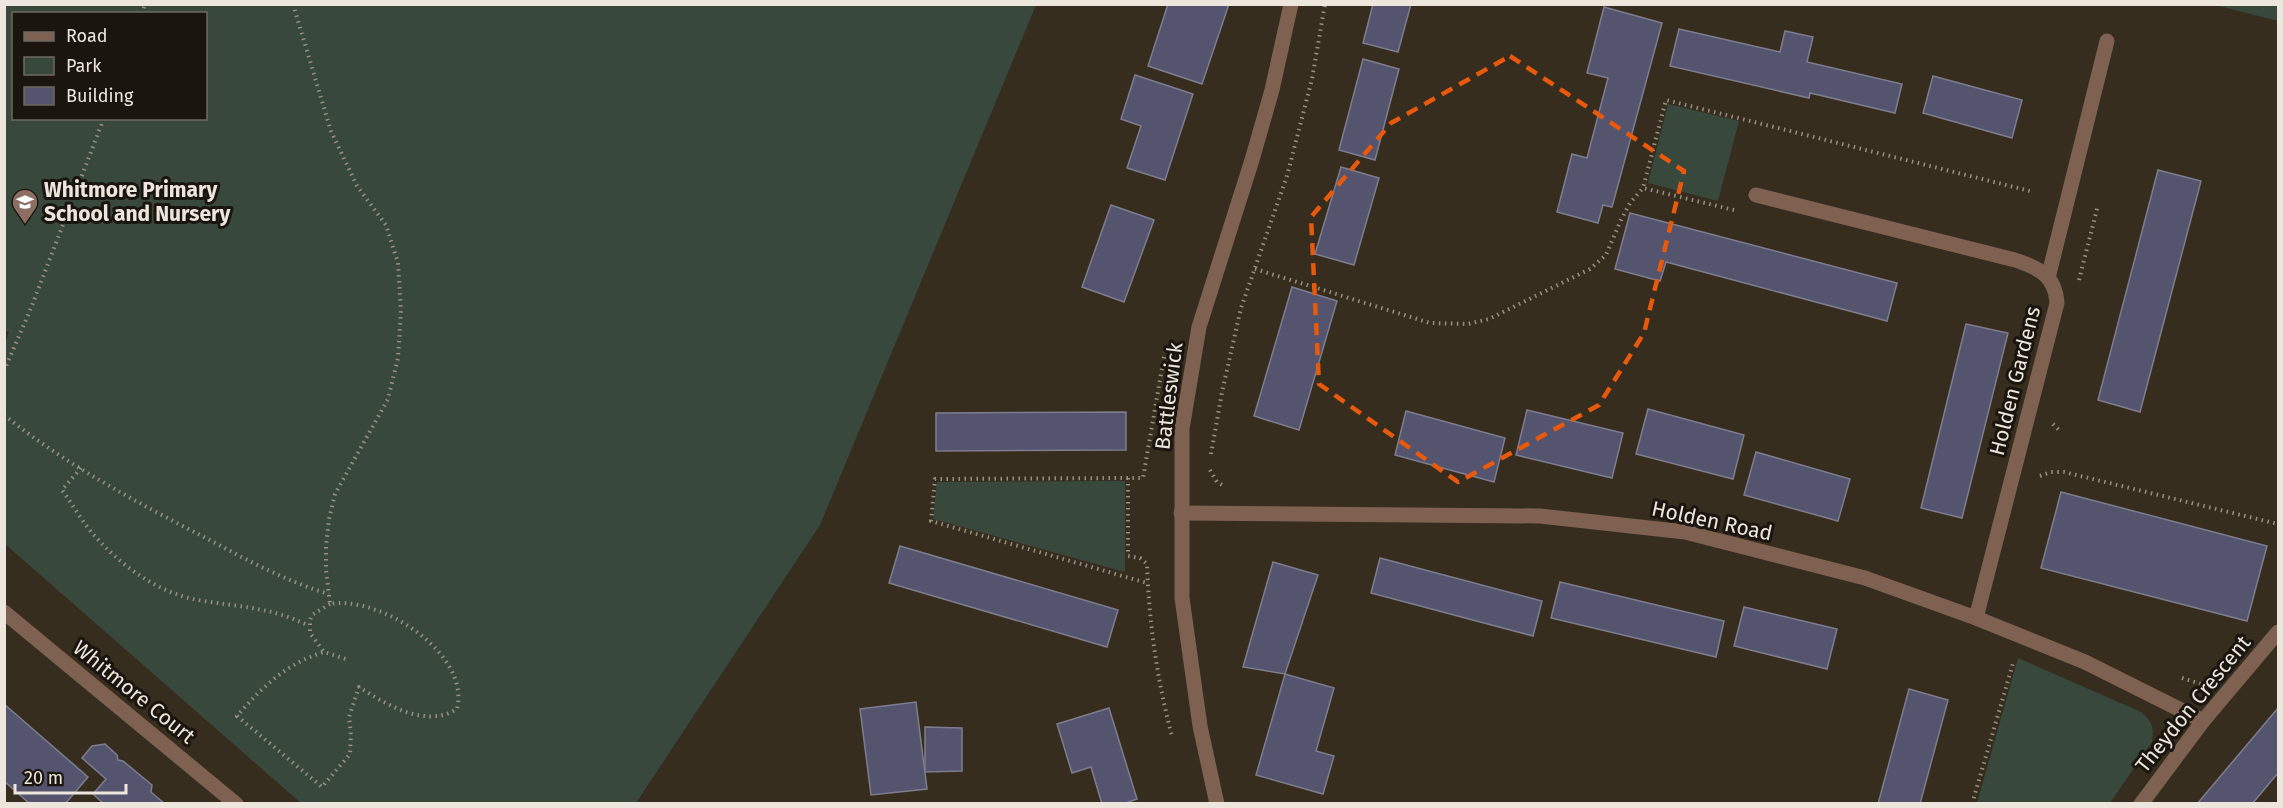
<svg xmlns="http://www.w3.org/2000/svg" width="2283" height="808" viewBox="0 0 2283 808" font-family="'Fira Sans',sans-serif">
  <rect width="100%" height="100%" fill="#362d1e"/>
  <g fill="#39483d" fill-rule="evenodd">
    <path d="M5,4H1036V5L820,525L636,803L302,804L5,544L4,345L9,332L4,330ZM14,14H206V118H14Z"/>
    <polygon points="2215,5 2278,5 2278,21"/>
    <polygon points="1668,104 1739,121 1718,201 1648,183"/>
    <polygon points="1125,481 1125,572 933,519 937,482"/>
    <path d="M2018,658L2141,712C2152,721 2154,727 2152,742L2110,803H1977Z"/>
  </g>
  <g fill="#54546e" stroke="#7d7d8f" stroke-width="1.5">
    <polygon points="1168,4 1229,4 1202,84 1148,66"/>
    <polygon points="1373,4 1411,4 1398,52 1363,43"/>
    <polygon points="1604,7 1662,23 1612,207 1603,205 1598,223 1557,212 1572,154 1587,158 1608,78 1587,73"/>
    <polygon points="1679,29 1780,52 1785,31 1813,37 1807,62 1902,84 1895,113 1810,93 1809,98 1670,66"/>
    <polygon points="1363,59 1399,69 1375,160 1339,150"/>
    <polygon points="1135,75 1193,94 1165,180 1127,168 1141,126 1121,119"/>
    <polygon points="1933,76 2022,100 2012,138 1923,113"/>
    <polygon points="1341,167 1379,178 1354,265 1315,254"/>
    <polygon points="2158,170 2201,181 2140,412 2098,400"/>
    <polygon points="1111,205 1154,220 1124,302 1082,287"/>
    <polygon points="1630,213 1897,283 1887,321 1666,262 1660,281 1615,269"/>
    <polygon points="1292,287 1337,301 1299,430 1254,416"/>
    <polygon points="1966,324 2008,333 1962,518 1921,508"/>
    <polygon points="1648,409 1744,435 1733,479 1636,454"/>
    <polygon points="1527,410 1623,433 1612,478 1516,455"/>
    <polygon points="1406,411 1505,438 1494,482 1395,455"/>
    <polygon points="1126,412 1126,450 936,451 936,413"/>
    <polygon points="1756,452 1850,479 1838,521 1744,495"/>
    <polygon points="2061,492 2267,546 2247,621 2041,568"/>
    <polygon points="900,546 1118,610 1107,647 889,583"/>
    <polygon points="1380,558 1542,601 1533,636 1371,593"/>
    <polygon points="1273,562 1318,575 1285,674 1243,667"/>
    <polygon points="1560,582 1724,621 1716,657 1551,618"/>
    <polygon points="1744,607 1837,629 1827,669 1734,646"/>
    <polygon points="1285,674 1334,688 1316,751 1334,756 1323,794 1256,775"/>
    <polygon points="1909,689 1948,700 1920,804 1878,804"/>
    <polygon points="916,702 927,789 871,795 860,709"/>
    <polygon points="4,704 88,777 65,804 30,804 4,781"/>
    <polygon points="1109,708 1137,799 1123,804 1102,804 1091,767 1072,773 1057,724"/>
    <polygon points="2278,708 2278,773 2252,804 2197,804"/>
    <polygon points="925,727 962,728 962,771 925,772"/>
    <polygon points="105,744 117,755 118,760 123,761 152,785 151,792 165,804 104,804 93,794 106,779 82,758 92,746"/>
  </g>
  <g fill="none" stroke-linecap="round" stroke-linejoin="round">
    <g stroke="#979083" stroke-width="4" stroke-dasharray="1.5 4.5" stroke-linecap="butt">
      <path d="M293,4L331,131L357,186L386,225L398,263L401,311L398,358L388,399L335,494L329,519L326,546V570L330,604C379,595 471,653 457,709C426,729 385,704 359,687L349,717L351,735L350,754L322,787L237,716C262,687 287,663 324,652"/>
      <polyline points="142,14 145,4"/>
      <polyline points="1734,210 1643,188 1666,100 2034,192"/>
      <polyline points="1255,269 1430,323 1468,324 1489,319 1590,269 1606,255 1621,220 1630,203 1643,188"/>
      <polyline points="2079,280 2098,205"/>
      <path d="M1165,351L1143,478H1128V556L1140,558L1147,564C1149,622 1157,680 1172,736"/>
      <polyline points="4,371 31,308 104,118"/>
      <path d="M4,415C65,464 136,502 204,537C245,559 285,581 329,594"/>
      <polyline points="2053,424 2059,430"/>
      <polyline points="1211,454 1222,392 1241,308 1287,176 1312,79 1325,4"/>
      <path d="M81,468L62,490C73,505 82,522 94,535C120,565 158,593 198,600C238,607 272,607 309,626"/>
      <polyline points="1210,470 1217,482 1224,486"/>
      <polyline points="2040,476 2051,472 2064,472 2278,524"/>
      <polyline points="1128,478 935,479 931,521 1147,583"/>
      <polyline points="330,604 312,615 310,620 310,633 324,652 349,660"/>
      <polyline points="2182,678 2201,684"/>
      <polyline points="1972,804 2014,660"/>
    </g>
    <g stroke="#7e6150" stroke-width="15">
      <path d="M1756,195L2015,260C2039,268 2055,275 2057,303L1976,618"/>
      <polyline points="2048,278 2107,41"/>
      <polyline points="1181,513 1540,516 1685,532 1865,578 1976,618 2085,662 2203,721"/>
      <polyline points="4,612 236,804"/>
      <polyline points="1217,804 1200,726 1182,598 1182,429 1199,327 1252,160 1272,90 1291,4"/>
      <polyline points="2141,804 2203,721 2278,632"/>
    </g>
  </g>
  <path fill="none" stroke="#e8590c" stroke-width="4.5" stroke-dasharray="12 8" stroke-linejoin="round" d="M1510,56L1684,171L1644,333L1599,405L1458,482L1319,384L1311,217L1391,123Z"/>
  <defs>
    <g id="school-pin" transform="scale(1.35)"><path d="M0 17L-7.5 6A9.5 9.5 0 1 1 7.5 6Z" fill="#8d6e63" stroke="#1a160f"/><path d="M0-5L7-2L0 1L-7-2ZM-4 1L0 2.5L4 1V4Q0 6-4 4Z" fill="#fff"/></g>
  </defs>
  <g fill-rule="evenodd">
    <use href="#school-pin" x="25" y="202"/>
  </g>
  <g text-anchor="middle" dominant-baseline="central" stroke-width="6" stroke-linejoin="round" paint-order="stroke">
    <g font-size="21" font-weight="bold" fill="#ece6dc" stroke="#1a160f" text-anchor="start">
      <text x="44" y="190">Whitmore Primary<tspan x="44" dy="24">School and Nursery</tspan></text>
    </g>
    <g font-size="21" fill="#ece6dc" stroke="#1a160f">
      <text transform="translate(2015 381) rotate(-76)">Holden Gardens</text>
      <text transform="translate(1169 396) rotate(-83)">Battleswick</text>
      <text transform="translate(1712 521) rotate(12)">Holden Road</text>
      <text transform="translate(134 692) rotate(39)">Whitmore Court</text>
      <text transform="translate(2193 704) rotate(-51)">Theydon Crescent</text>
    </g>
  </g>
  <rect width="2283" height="808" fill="none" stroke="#ece6dc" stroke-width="12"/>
  <rect x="12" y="12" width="195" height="108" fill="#1a160f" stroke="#6e6961" stroke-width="1.5"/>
  <rect x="24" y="32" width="30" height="9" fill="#7e6150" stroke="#6e6961" stroke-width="1.5"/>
  <text x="66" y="42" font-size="18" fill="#ece6dc">Road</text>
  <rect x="24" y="57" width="30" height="18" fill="#39483d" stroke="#6e6961" stroke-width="1.5"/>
  <text x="66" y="72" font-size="18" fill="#ece6dc">Park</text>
  <rect x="24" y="87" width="30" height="18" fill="#54546e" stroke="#6e6961" stroke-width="1.5"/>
  <text x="66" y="102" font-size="18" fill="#ece6dc">Building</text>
  <path d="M15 784v9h111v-9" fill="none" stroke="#ece6dc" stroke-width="3"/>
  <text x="24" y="784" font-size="18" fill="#ece6dc" stroke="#1a160f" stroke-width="4.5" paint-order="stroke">20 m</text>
</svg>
